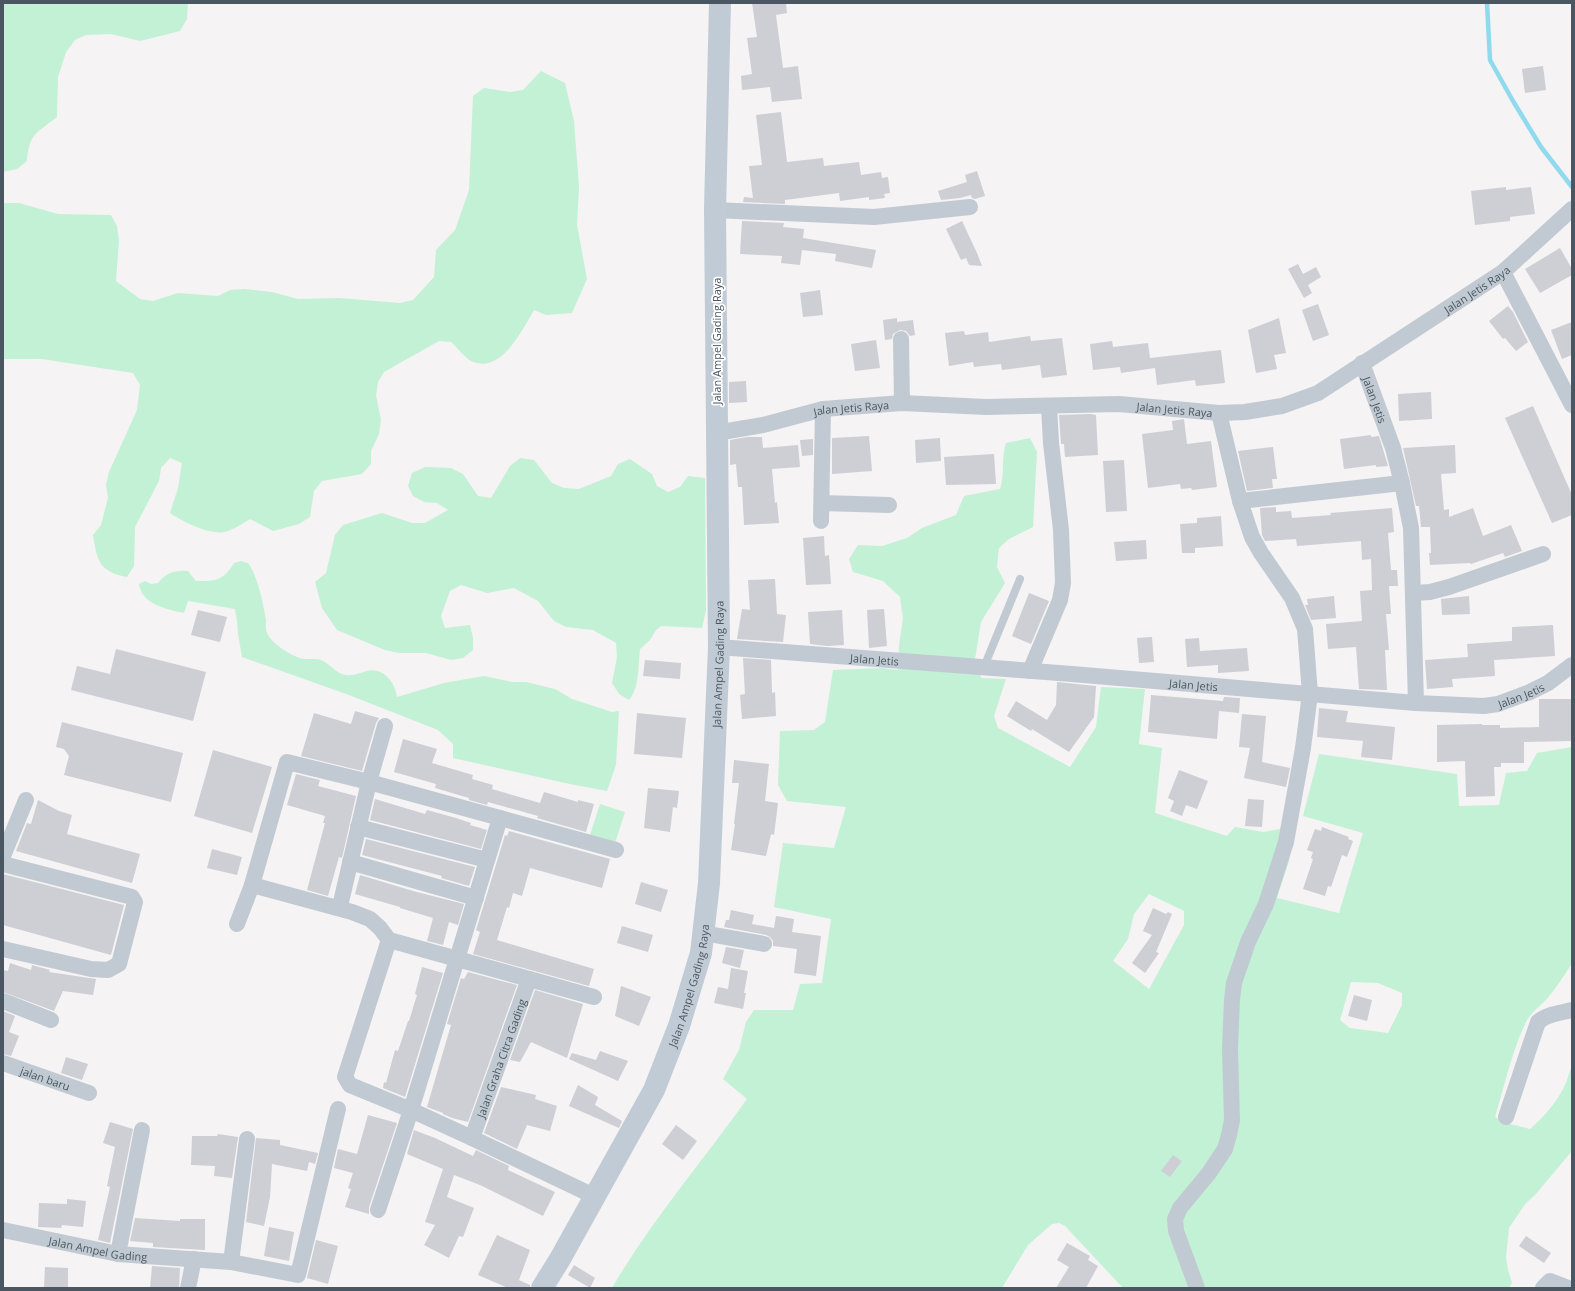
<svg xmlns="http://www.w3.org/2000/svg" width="1575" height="1291" viewBox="0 0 1575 1291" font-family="'Open Sans',sans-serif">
  <rect width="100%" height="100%" fill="#f5f3f3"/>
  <g fill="#c3f1d5" fill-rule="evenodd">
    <path d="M3,3H188L187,19L180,31L140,41L111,34L86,35L75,40L66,52L58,77L57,117C37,133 29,133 27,161L17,169L3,172Z"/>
    <path d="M541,71L565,83L574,121L579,187L577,225L587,279L572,313L546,315L534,310C522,330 501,375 471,361C464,357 457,347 451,342L439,341L384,372L378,382L376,395L381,420L379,434L371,451V464L362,474L322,481L314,491L310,517L299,524L273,531L250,519C243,523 236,528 228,531C213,537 183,522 170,513L178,488L182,463L170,458L161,468L159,481L135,527L134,566L127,577C99,572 97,560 93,535L101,525L108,498L106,485L109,472L137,410L140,385L133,373L42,359H3V203H19L58,214L111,215L117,226L119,240L116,281L140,299L153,301L178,293L218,296L230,290L245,289L272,292L298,299L339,298L400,303L413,300L434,277L436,250L455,230L469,190L473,96L484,88L510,92L523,90Z"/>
    <path d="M1030,438L1037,452L1033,527L1009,539L999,548L997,567L1005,583L981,622L975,659L981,678L1006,679L994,716L998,728L1070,767L1096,727L1101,687L1145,689L1139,744L1162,748L1155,813L1227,836L1235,827L1263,832L1280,829L1292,841L1289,861L1277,898L1339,913L1363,833L1303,816L1319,754L1457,774L1459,806L1499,805L1506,773L1527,771L1537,753L1572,747V962C1569,970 1552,993 1546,1000C1539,1007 1532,1012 1527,1020C1513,1047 1504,1088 1495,1117L1506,1123L1530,1129C1542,1119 1556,1103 1563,1089C1567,1082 1569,1073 1572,1065V1151L1535,1195L1525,1204L1509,1228L1506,1257L1508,1270L1512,1283L1509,1288H1123L1065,1226L1059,1223L1052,1224L1028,1245L1002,1288H612C651,1221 702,1162 747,1099L723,1079L739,1050L746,1022L754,1010H793L800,984L822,983L831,919L774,907L783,843L834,848L846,807L787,801L778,785L780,731L814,730L825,722L833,670L882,668L898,670L899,645L903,618L900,597L883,581L853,572L849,559L858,545L882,546L907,538L922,528L956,515L964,496L1000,489C1005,474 1001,458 1006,443ZM1149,894L1184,911V925L1149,989L1113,961L1128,939L1134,914ZM1351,982L1378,983L1402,993V1005L1388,1033L1350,1028L1340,1020Z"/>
    <path d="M520,458L534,460L552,483L564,488L579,489L611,476L618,464L630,459L652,474L657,486L668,492L680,487L688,476L705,478L706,610L702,628L661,626L656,630L650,640L640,649C638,665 640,687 629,700L619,694L612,683L617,657L616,643L593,630L566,627L554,621L538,601L514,588L487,593L461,585L450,591L441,616L445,628L470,625L473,638V650L463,658L451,660L426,653H399L385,650L337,630L322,608L315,582L326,573L335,535L343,525L382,513L412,523H425L448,510L437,503L424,502L413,496L408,486L412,473L425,467L451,468L463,474L478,496L491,498L510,466Z"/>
    <path d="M241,561L248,563C258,576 263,604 266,620C266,625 265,630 268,635C272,643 289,654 297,657C305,661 316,657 323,661C331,665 337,674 346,675C354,676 359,673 367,671C383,667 395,682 397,697L444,683L484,676L512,682H526L555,689L572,699L612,712L619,711L616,765L607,791L565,783L453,758V744L438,730L349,695L242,657L238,634L237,621L235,609L188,601L184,613C167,609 142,605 139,584L145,581L151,584L158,583C166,573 175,570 188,571L196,581C216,581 223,581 234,563Z"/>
    <polygon points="600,804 625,812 615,843 590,835"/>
  </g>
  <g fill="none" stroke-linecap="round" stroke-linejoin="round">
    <polyline stroke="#90daee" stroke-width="4.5" points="1487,3 1490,60 1513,101 1541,147 1572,187"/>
  </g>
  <g fill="#cdcfd5">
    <polygon points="752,3 786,3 787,13 776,15 783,68 798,66 802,99 772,102 770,87 742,90 741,76 752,74 747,38 757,37"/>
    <polygon points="1543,66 1546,90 1525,93 1522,69"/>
    <polygon points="781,112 787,162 823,158 824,166 859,162 861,175 881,172 882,178 888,177 890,193 884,194 885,198 869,200 869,197 840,201 839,193 785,200 785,204 743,202 744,197 753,198 749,166 762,165 756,115"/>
    <polygon points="977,171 985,196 975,199 972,198 971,195 960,198 941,200 938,191 967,182 965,175"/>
    <polygon points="1506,187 1506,190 1531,187 1535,214 1510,217 1510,221 1475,225 1471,191"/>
    <polygon points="742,221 784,223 783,227 804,229 803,238 876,250 872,268 835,261 836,254 802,250 800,265 781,263 782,256 740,254"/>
    <polygon points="962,221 977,253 982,266 969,265 966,258 961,260 946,229"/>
    <polygon points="1560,248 1572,269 1572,275 1540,293 1525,269"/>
    <polygon points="1298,264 1303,274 1316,267 1321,277 1308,285 1312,293 1304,298 1288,269"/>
    <polygon points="820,290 823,315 803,317 800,293"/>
    <polygon points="1318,304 1329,335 1313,341 1302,310"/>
    <polygon points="1508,306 1513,312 1528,342 1516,351 1505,338 1503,339 1489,321"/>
    <polygon points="897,318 897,322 913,320 915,335 910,336 906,331 900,330 893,334 892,339 885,340 883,320"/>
    <polygon points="1279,318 1286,353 1274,355 1277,369 1256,373 1248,330"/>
    <polygon points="1572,322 1572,355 1562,359 1551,330"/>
    <polygon points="964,331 965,335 988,332 989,342 1030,336 1031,341 1062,338 1067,375 1042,378 1040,365 1002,370 1001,364 974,367 973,362 949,366 945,333"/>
    <polygon points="876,340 880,368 855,371 851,344"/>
    <polygon points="1112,341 1113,347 1148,343 1150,358 1221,350 1225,383 1196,386 1195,380 1157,385 1155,368 1121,373 1120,367 1093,370 1090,344"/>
    <polygon points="746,381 747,402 729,403 729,382"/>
    <polygon points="1431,392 1432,419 1399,421 1398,394"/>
    <polygon points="1533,406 1572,495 1572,515 1552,523 1505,418"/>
    <polygon points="1090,414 1096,415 1098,455 1065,457 1064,444 1061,444 1059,415"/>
    <polygon points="1184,419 1187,444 1211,441 1217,487 1192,490 1191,488 1181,489 1180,484 1148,488 1142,434 1173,430 1172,421"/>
    <polygon points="1371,435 1371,437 1379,436 1388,466 1376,467 1376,465 1344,469 1340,439"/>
    <polygon points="869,436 872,471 832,474 832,438"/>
    <polygon points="747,437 762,437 763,448 798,445 800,467 772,469 775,503 777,502 779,523 744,525 742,487 738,487 736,464 730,465 730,440"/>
    <polygon points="940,438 941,461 916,463 915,440"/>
    <polygon points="813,439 813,455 802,456 800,440"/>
    <polygon points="1455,445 1456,473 1441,474 1444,510 1449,509 1449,517 1473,508 1483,536 1511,525 1522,551 1505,557 1503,553 1471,564 1470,563 1430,565 1429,553 1431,553 1430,527 1421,527 1419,506 1416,506 1403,448"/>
    <polygon points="1273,447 1277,479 1272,479 1273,488 1247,491 1238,451"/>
    <polygon points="994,454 996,484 946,485 944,457"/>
    <polygon points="1124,460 1127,511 1106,512 1103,461"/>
    <polygon points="1276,507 1276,512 1291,511 1292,518 1331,515 1330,513 1392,508 1394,532 1388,533 1391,570 1397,570 1398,586 1389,586 1391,614 1386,614 1389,650 1385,650 1387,690 1359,689 1356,647 1328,649 1326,624 1362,621 1360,591 1372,590 1371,559 1362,560 1361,541 1297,546 1296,539 1265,541 1262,535 1260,508"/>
    <polygon points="1221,516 1223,546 1195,548 1195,553 1182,553 1180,524 1197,523 1197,518"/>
    <polygon points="824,536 825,556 829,555 831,584 806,585 803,538"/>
    <polygon points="1146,540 1147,559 1116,561 1114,542"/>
    <polygon points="775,579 777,614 786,615 783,642 737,639 742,609 750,610 748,580"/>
    <polygon points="1029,593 1049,601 1031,644 1012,636"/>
    <polygon points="1334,596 1336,618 1311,620 1305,605 1308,605 1307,599"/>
    <polygon points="1469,596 1470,614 1442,615 1441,599"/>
    <polygon points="884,609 887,646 869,648 867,610"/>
    <polygon points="198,610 227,617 220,642 191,635"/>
    <polygon points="842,610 844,645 827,646 810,644 808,612"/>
    <polygon points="1553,625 1555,656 1494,660 1495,676 1452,679 1453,687 1427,689 1425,660 1468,657 1467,644 1512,641 1512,627"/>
    <polygon points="1152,637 1154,662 1139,663 1137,638"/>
    <polygon points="1199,638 1200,651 1247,648 1249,671 1218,673 1218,665 1187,667 1185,639"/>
    <polygon points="116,649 206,672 193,721 71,690 77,666 110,674"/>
    <polygon points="743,658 771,660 772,693 775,692 776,716 742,719 740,695 745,694"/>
    <polygon points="645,660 681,663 680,679 643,676"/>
    <polygon points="1057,682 1096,686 1094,717 1069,752 1032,729 1031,731 1007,716 1016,701 1047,720 1056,705"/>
    <polygon points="1151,695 1223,701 1224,697 1240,698 1239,713 1219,711 1217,739 1148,732"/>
    <polygon points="1539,699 1572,699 1572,741 1524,742 1524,763 1501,763 1501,767 1494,767 1495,796 1466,797 1465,761 1437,762 1437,725 1482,724 1482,725 1500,725 1500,728 1539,727"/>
    <polygon points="1319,708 1348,711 1346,722 1395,727 1392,760 1361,757 1363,741 1317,737"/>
    <polygon points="355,711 379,718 376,723 362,771 301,756 314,713 351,724"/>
    <polygon points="637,713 686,718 682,758 634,754"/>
    <polygon points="1242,714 1266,716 1262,762 1290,768 1286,787 1244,778 1250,748 1239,747"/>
    <polygon points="62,722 183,753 171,802 64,775 69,756 64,749 56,747"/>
    <polygon points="403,739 437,749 432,763 473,775 472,779 493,785 492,789 540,803 544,792 578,802 578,800 594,804 586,832 537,818 538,816 488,802 487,805 469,800 469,798 435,788 436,784 394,772"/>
    <polygon points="213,750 272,767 252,833 194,816"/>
    <polygon points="734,760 769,764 765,801 778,803 774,835 771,834 766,856 731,850 735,824 734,824 739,783 732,783"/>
    <polygon points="1179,770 1208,781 1197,809 1186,805 1182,816 1170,811 1174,801 1168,798"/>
    <polygon points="296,774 320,780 318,786 356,796 342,858 339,857 328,896 307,890 325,823 323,823 325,816 287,805"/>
    <polygon points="648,788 679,791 677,808 673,807 670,832 644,828"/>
    <polygon points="375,799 425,814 427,810 456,818 471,823 470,825 487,830 481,849 370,820"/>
    <polygon points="1248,799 1264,800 1262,827 1245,826"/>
    <polygon points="38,800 59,811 72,815 67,834 140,854 132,883 16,851 27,823 31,824"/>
    <polygon points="1322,827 1349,837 1348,839 1353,841 1347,857 1342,855 1331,887 1328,886 1325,896 1303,889 1313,859 1311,858 1313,852 1307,850 1315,829 1321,831"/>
    <polygon points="509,831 610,859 602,888 530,868 522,896 513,893 509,908 507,907 497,940 594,969 589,986 473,954 480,932 476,930 505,835 507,836"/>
    <polygon points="366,839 475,867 469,886 441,878 442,876 362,855"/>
    <polygon points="212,849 242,857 237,875 207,868"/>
    <polygon points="3,874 124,905 111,955 3,925"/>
    <polygon points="360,875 413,891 464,904 458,925 449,922 443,945 427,941 433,918 400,908 400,907 355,894"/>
    <polygon points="641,882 668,890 661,912 635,904"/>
    <polygon points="1153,908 1166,914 1168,912 1172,914 1156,952 1159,953 1145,973 1132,963 1152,935 1143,931"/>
    <polygon points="731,910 754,915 752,924 774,928 776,916 794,919 792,932 821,936 816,976 794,973 797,949 773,946 773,941 770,937 766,935 724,927 726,920 729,920"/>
    <polygon points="622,926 653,935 648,952 617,943"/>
    <polygon points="726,947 744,950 740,968 722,963"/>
    <polygon points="10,963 31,970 32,965 50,970 49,972 96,979 93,995 63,991 54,1011 3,992 3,970 8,971"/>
    <polygon points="422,967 443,973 405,1097 383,1088 384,1082 386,1083 395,1050 398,1051 408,1021 409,1021 417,995 415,994"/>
    <polygon points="731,968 748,971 744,993 746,993 743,1009 714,1003 718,987 728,989"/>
    <polygon points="468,972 517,985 468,1122 452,1118 443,1114 443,1113 427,1107 451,1025 447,1024 461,978 464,979"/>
    <polygon points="621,986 651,997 639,1026 615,1016"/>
    <polygon points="535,990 583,1004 567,1058 531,1042 520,1062 510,1060"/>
    <polygon points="1354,995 1372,1000 1367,1021 1348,1016"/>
    <polygon points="3,1011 15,1016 9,1032 19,1036 11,1056 3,1054"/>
    <polygon points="600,1051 628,1061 618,1081 569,1059 572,1053 596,1060"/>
    <polygon points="66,1057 88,1064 82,1080 61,1073"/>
    <polygon points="578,1085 598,1097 595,1105 622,1121 619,1128 569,1106"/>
    <polygon points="501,1087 536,1095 535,1099 557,1106 550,1131 527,1125 517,1149 484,1133"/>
    <polygon points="368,1115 397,1123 369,1207 369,1214 345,1207 351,1189 348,1188 353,1173 334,1168 338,1149 357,1154"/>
    <polygon points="110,1122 133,1129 110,1243 98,1240 110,1187 107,1186 115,1147 103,1143"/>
    <polygon points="676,1125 697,1141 683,1160 662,1144"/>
    <polygon points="414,1130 435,1138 473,1156 476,1150 509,1166 508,1170 555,1192 543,1216 480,1185 454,1175 447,1197 474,1208 463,1237 459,1236 449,1258 424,1245 435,1225 425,1222 443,1169 407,1154"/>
    <polygon points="218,1134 238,1137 232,1178 214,1176 215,1166 191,1165 192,1136 217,1136"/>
    <polygon points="256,1138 280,1140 280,1145 318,1153 315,1164 309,1162 307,1171 272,1164 270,1197 264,1226 246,1222"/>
    <polygon points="1173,1155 1182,1161 1170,1177 1161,1171"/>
    <polygon points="67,1199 86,1201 83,1227 62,1225 61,1228 38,1227 39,1203 67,1204"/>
    <polygon points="135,1218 180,1221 180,1219 205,1219 205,1250 153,1247 153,1243 130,1241"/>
    <polygon points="269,1227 294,1232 289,1261 264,1256"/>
    <polygon points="497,1235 530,1250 519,1280 530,1285 530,1288 508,1288 478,1275"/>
    <polygon points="1526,1236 1551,1253 1544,1263 1519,1246"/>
    <polygon points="316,1240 338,1246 328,1284 307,1278"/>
    <polygon points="1067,1243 1090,1256 1088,1260 1098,1266 1086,1288 1056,1288 1069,1267 1057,1260"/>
    <polygon points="574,1265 595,1278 590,1288 568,1275"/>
    <polygon points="152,1266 180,1268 179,1288 150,1288"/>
    <polygon points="45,1267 68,1268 68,1288 44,1288"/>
  </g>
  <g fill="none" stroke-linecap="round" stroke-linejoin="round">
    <polyline stroke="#c1cad2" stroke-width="8" points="984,667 1020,579"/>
    <g stroke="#c1cad2" stroke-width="16">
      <polyline points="715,210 874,217 970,207"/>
      <polyline points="1503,272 1572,405"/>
      <polyline points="901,339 902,403"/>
      <path id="s1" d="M1362,363L1393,448L1402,483L1411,528L1416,703"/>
      <polyline points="1219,413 1240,501 1402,483"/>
      <path id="s2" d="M716,433L763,425L823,409L902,403L986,407L1119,404L1219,413L1245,412L1282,406L1318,393L1503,272L1572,209"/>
      <polyline points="822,503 889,505"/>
      <polyline points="821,521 823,409"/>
      <polyline points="1413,593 1430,592 1449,587 1543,554"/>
      <path id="s3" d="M719,647L1072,674L1416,703L1484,706L1498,704L1530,692L1548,683L1572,665"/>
      <polyline points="1030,671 1060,600 1063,583 1061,530 1051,443 1049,406"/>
      <polyline points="500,818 411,1110 472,1138 594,1196"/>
      <polyline points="358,827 487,860"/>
      <polyline points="3,856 26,800"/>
      <polyline points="350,862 476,898"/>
      <polyline points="3,864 132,897 135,902 119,964 108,970 91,969 3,949"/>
      <polyline points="252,885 287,762 369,782 616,850"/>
      <polyline points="341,902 369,782 385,726"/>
      <polyline points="237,924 252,885 352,912 370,919 380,928 389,940"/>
      <polyline points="703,933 764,944"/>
      <polyline points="389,940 594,997"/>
      <polyline points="3,1001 51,1020"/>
      <path id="s4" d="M3,1063L89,1093"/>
      <path d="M1506,1117L1538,1022C1546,1014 1561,1013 1572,1010"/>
      <path id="s5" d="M472,1138L529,979"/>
      <polyline points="378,1210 411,1110 350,1085 345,1077 389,940"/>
      <path id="s6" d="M3,1230L118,1254L231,1262L298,1275L338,1109"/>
      <polyline points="118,1254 142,1130"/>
      <polyline points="231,1262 247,1139"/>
      <polyline points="188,1288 194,1259"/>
      <polyline points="1197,1288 1176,1231 1175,1219 1180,1208 1209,1173 1225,1149 1229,1135 1232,1120 1230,1049 1232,1000 1234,983 1248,942 1266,904 1286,842 1303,748 1310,694 1305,629 1292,598 1261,553 1252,537 1240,501"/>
      <polyline points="1543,1288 1550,1281 1568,1288"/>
    </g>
    <path stroke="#c1cbd6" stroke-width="22" id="s7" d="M542,1288L560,1259L654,1090L679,1026L701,953L709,883L719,647L715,210L720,3"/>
  </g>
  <g text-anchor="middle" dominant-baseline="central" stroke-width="3.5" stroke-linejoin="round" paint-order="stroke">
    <g font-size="11" fill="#4a5661" stroke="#fff">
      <text stroke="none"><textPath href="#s2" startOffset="798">Jalan Jetis Raya</textPath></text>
      <text transform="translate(716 341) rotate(-90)">Jalan Ampel Gading Raya</text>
      <text stroke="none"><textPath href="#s1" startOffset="39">Jalan Jetis</textPath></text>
      <text stroke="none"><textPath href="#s2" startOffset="138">Jalan Jetis Raya</textPath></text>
      <text stroke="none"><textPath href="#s2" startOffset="462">Jalan Jetis Raya</textPath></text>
      <text stroke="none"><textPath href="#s3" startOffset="156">Jalan Jetis</textPath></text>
      <text stroke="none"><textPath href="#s7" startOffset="662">Jalan Ampel Gading Raya</textPath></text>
      <text stroke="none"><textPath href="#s3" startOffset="476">Jalan Jetis</textPath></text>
      <text stroke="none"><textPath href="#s3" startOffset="806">Jalan Jetis</textPath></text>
      <text stroke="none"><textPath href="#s7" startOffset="338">Jalan Ampel Gading Raya</textPath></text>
      <text stroke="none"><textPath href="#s5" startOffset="85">Jalan Graha Citra Gading</textPath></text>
      <text stroke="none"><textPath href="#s4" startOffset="45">jalan baru</textPath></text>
      <text stroke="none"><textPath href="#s6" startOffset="97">Jalan Ampel Gading</textPath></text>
    </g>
  </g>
  <rect width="1575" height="1291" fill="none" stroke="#4a5661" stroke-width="8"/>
</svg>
